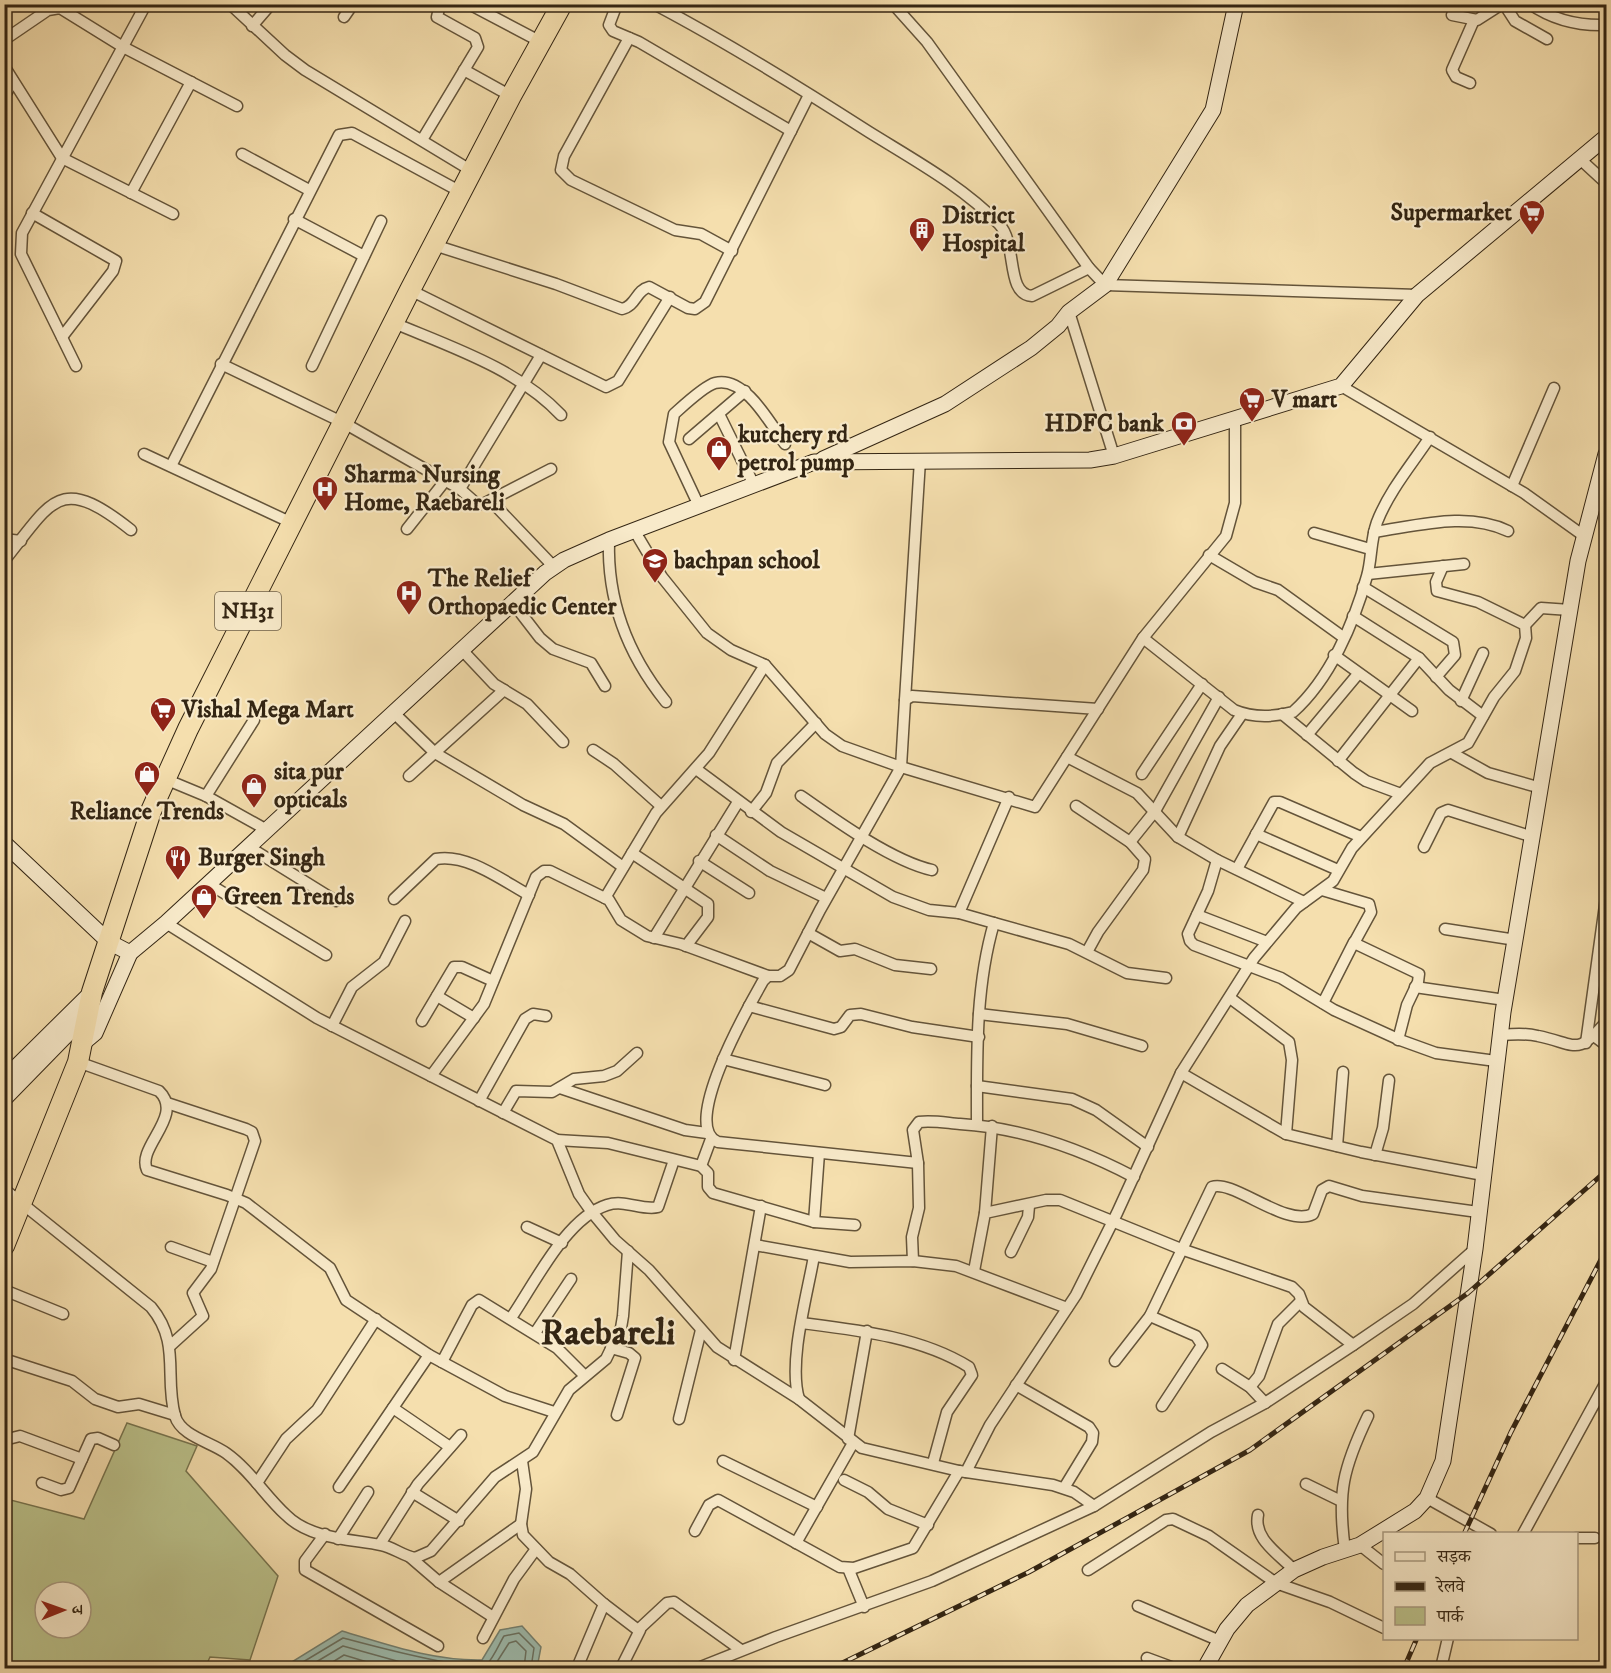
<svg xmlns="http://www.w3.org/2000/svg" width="1611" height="1673" viewBox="0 0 1611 1673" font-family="'IM FELL DW Pica','Noto Serif Devanagari',serif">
  <rect width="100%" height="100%" fill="#f5dfae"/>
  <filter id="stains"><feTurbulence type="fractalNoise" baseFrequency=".00333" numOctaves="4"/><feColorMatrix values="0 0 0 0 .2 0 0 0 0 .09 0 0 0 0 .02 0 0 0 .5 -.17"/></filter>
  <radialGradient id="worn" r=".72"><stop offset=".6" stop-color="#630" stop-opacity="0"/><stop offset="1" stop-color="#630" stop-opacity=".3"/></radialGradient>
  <path fill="#bbc28b" stroke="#77744f" stroke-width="1.5" fill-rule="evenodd" d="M127,1423L197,1446L186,1471L278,1576L250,1660L210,1657L205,1668H5L4,1504L7,1499L84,1519ZM45,1592H81V1628H45Z"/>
  <path fill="#9dbcaf" stroke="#738071" stroke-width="1.5" d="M522,1626L541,1647L537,1668H282L342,1631C389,1645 433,1661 482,1660L500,1630Z"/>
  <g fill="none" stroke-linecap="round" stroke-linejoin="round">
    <g stroke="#687061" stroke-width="1.5">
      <path d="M293,1668L343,1638C366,1644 470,1673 487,1664C494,1657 499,1644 504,1636L519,1633L534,1648L531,1668"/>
      <polyline points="306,1668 343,1646 422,1668"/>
      <polyline points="323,1668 344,1655 387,1668"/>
      <polyline points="493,1668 509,1643 516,1641 526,1651 524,1668"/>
    </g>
    <g stroke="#64543a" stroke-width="13">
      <g id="street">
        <polyline points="230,4 285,55 305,70 472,171"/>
        <polyline points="469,4 541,42"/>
        <polyline points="617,4 609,25 613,31 639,42 791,131"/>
        <path d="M654,4C728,43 799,87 869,132C914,160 962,186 999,224C1018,244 1005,294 1032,296L1089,268"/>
        <polyline points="893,4 927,42 1089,268 1105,285 1417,295"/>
        <polyline points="1504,4 1515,21 1547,39"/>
        <path d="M1530,4C1553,20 1579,26 1606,25"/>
        <polyline points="1452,15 1477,20 1502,4"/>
        <polyline points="344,17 353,4"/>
        <polyline points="252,26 271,4"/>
        <polyline points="629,38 564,156 561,170 571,180 675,230 701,234 732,251"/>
        <polyline points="4,40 48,10 60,8 123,47 237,106"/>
        <polyline points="4,66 62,158 173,214"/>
        <polyline points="464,70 511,96"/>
        <polyline points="1470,83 1456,77 1452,70 1474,20"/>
        <polyline points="4,97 13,81"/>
        <polyline points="422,140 478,47 475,38 437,17 440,4"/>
        <polyline points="242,154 309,190"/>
        <polyline points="1580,159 1606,183"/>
        <polyline points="131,193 191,82"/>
        <polyline points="32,213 116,261 113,271 62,337"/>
        <polyline points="294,219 364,256"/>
        <path d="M434,245L556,284L622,309C636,306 636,290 649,287L688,308L695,309L705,302L809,95"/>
        <polyline points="410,290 606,387 618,381 670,297"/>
        <polyline points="1069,312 1114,456"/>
        <path d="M394,323C451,347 518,369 561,415"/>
        <polyline points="221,364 344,423 460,489 541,355"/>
        <polyline points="76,366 21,254 22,233 146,4"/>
        <polyline points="312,366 381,221"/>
        <polyline points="1341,386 1524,493 1584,536"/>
        <polyline points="719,414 754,485"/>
        <polyline points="689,439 745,391"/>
        <polyline points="144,454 292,523"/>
        <polyline points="171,466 339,135 352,133 461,192"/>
        <polyline points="1512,486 1554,388"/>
        <polyline points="460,489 477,504 483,504 551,469"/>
        <polyline points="491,501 554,567"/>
        <polyline points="1593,503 1606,508"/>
        <path d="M699,506L669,442L674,414C683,406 704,386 715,383C745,375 771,425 785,444"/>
        <polyline points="407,529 445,481"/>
        <polyline points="634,530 662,577 707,633 731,650 765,665 825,734 842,746 901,767 905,700 912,696 1098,709"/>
        <path d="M1374,532C1417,526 1467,511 1508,531"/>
        <polyline points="1314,533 1370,549"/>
        <polyline points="4,539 21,541"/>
        <path d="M609,540C607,600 628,655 666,702"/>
        <polyline points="1209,555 1255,582 1278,590 1343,637"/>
        <path d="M4,561C53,500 59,473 131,530"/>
        <polyline points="1368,574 1464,564"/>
        <polyline points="1363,587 1453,642 1455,655 1436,677"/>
        <polyline points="513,603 540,638 553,649 591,663 605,686"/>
        <polyline points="1353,616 1419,658 1449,690 1483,716"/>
        <polyline points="1525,625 1541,608 1570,610"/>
        <path d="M1143,638L1234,710C1253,718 1274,717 1293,712C1330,679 1354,623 1367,576C1372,559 1370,542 1377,522C1389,491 1412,464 1430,437"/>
        <polyline points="462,650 494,684 527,704 563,742"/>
        <polyline points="1334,655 1412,711"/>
        <polyline points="905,700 920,460"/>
        <polyline points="1461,701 1483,653"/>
        <polyline points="394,713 435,753 523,805 564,824 623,867"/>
        <polyline points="1282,714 1354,773 1366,781 1401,794"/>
        <polyline points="1307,735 1358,674"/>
        <polyline points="593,750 614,764 661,806"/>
        <polyline points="1452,753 1488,773 1541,788"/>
        <polyline points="1067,757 1137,793 1178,837 1217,860 1304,902"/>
        <polyline points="1338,761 1419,658"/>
        <polyline points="696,769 781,832 893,897 929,910 959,913"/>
        <polyline points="1142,774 1202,684"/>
        <polyline points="409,776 504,690"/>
        <polyline points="165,779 206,796 267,830"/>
        <polyline points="206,796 254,720"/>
        <path d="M801,796C835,820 892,861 932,870"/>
        <polyline points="1076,806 1130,842 1145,859 1143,870 1098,932 1087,952"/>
        <polyline points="751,812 766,793 777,763 816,723"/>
        <polyline points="1256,834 1338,870"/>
        <polyline points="716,835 770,871 826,898"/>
        <polyline points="1178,837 1220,746 1242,714"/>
        <polyline points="1130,842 1155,811 1219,697"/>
        <polyline points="249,847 336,901"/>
        <polyline points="1424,847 1441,813 1448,810 1533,837"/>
        <polyline points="632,853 708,904 708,917 686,946"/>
        <polyline points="1217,860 1208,891 1188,934 1190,941 1194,945 1281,978 1334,1010 1400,1040 1436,1053 1496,1061"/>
        <polyline points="699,861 749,893"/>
        <polyline points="1237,869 1274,802 1280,802 1361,837"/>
        <polyline points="209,884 326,955"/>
        <polyline points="1322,890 1369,904 1371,912 1354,943 1419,974 1418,982 1407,1005 1398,1040"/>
        <polyline points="605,898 656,813 709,753 765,665"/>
        <path d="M394,899L436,859C467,853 503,881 529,895"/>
        <polyline points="1197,915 1267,942"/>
        <polyline points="166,923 317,1018 557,1140 579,1194 591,1211 615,1240 649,1270 717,1347 799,1399 862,1448 959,1471 966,1472 990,1425 1076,1295 1117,1213 1181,1073 1286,1134 1361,1152 1483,1175"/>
        <polyline points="994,923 1069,944 1127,973 1166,978"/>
        <polyline points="1445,929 1516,940"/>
        <polyline points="808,933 840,951 855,949 895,965 931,969"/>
        <polyline points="654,938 738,802"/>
        <polyline points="1415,987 1505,1000"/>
        <polyline points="437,996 474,1018"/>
        <polyline points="1230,998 1289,1042 1292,1060 1286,1134"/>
        <polyline points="1323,1003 1354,942"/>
        <polyline points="749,1006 834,1029 841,1027 850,1015 861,1014 912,1027 979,1037"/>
        <polyline points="979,1014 1067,1024 1142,1046"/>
        <polyline points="422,1021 454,967 462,967 493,981"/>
        <polyline points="332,1026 352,987 384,962 405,921"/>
        <path d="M1500,1035C1513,1034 1525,1033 1538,1036C1577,1044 1576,1057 1606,1022"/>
        <polyline points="1594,1036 1606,1045"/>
        <polyline points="1586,1043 1606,898"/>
        <polyline points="723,1059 825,1085"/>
        <path d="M78,1062L159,1091C185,1116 136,1147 147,1170L227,1195L246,1203L330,1268L346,1300L429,1355L442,1362L472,1305L479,1300L557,1348L585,1376"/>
        <polyline points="1181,1073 1254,958 1296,908 1333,881 1352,848 1430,763 1468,743 1494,697 1515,671 1526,638 1525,625 1478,602 1437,591 1436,582 1443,566"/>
        <polyline points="431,1076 484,1004 536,877 544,871 550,871 609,900 621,920 647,936 681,944 768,976"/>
        <polyline points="977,1086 1072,1099 1096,1110 1148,1147"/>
        <polyline points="560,1088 685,1130 707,1133"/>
        <polyline points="479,1101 525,1019 533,1014 546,1016"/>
        <polyline points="167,1103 246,1129 252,1132 255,1141 211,1269 193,1293 203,1316 170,1346"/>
        <polyline points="503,1113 516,1091 552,1092 574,1079 604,1076 617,1071 637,1053"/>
        <path d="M977,1125C977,1057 975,988 994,923L959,913L1009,797"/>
        <polyline points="557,1140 608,1143 701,1166 708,1173 708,1187 713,1193 814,1222 855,1225"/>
        <polyline points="1337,1146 1343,1072"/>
        <polyline points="1375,1155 1383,1128 1389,1080"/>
        <polyline points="701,1166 711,1139"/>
        <path d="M1134,1177C1079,1148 1023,1128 960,1124C947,1123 932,1120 919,1122L913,1130L918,1163L718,1142C679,1127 750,1004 763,981L768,976H780L789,970L820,910L901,767L1035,807L1143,638L1226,536L1235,503V420"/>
        <path d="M4,1189L151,1307C181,1343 164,1376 175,1416C181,1436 211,1442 226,1453C250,1470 265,1496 286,1515C310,1539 350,1539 381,1545C393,1547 403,1556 415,1558L431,1551L495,1477L533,1452L569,1390L606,1359L621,1328L623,1316L628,1251"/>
        <polyline points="985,1213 992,1126"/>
        <polyline points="814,1222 819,1153"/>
        <polyline points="527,1227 562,1243"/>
        <polyline points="755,1245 850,1262 913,1261 956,1266 1067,1308"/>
        <polyline points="171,1247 213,1262"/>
        <polyline points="1011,1252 1028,1217 1029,1206"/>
        <polyline points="913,1261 912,1237 919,1208 918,1163"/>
        <polyline points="974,1271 985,1213 1046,1200 1060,1200 1181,1249 1292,1287 1299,1294 1304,1307 1353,1345"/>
        <polyline points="4,1290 63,1314"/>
        <polyline points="1150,1316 1196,1336 1202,1345 1162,1406"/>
        <path d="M511,1318C535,1283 566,1218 607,1205C625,1199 642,1211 658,1207L674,1160"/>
        <path d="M802,1323C857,1330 921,1337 969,1367L972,1375L947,1412L933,1463"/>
        <polyline points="535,1333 571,1279"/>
        <polyline points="611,1348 629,1353 635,1358 617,1415"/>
        <polyline points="4,1359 72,1381 95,1399 118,1407 139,1404 175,1415"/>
        <polyline points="734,1360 761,1206"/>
        <path d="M1115,1361L1150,1316L1212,1187C1233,1179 1286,1228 1313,1214L1322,1190L1329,1186L1362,1196L1478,1212"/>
        <polyline points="442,1362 505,1396 554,1412"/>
        <polyline points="1222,1369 1250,1387 1265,1403"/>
        <polyline points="1016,1385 1089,1427 1093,1433 1092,1442 1064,1488"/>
        <polyline points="1250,1387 1259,1376 1278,1324 1300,1302"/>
        <path d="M799,1399C788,1362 807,1296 814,1256"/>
        <polyline points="393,1408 450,1447"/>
        <polyline points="679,1419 701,1330"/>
        <polyline points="848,1439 867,1331"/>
        <polyline points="4,1440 20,1436 82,1459 91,1439 98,1438 114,1445"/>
        <polyline points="522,1461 526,1489 521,1524 523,1535 549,1562 570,1574 604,1604"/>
        <polyline points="723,1461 817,1507"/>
        <polyline points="844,1480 868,1492 888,1509 928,1525"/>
        <polyline points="42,1483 61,1490 69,1488 82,1459"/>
        <polyline points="257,1483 286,1439 317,1410 376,1319"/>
        <polyline points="1306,1484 1341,1501"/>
        <polyline points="339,1487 429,1355"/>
        <polyline points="412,1492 459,1521"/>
        <polyline points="1427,1498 1491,1534"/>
        <polyline points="1094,1506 1211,1432 1265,1403 1353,1345 1413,1304 1475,1249"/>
        <path d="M1258,1515C1253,1539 1279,1554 1294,1570"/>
        <polyline points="695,1531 709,1505 718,1500 840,1567 854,1568 913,1548 959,1471"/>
        <polyline points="325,1534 305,1561 305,1570 438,1646"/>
        <polyline points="1523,1534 1606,1382"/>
        <polyline points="1576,1538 1595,1538"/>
        <polyline points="338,1539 368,1492"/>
        <polyline points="796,1543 853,1443"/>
        <polyline points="380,1544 418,1484 461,1435"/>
        <polyline points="1360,1545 1384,1564"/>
        <path d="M1345,1550C1337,1493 1343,1468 1368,1416"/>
        <polyline points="410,1557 439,1582 493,1617"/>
        <polyline points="848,1568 864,1607"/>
        <polyline points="1088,1570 1166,1520 1173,1519 1209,1536 1276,1583 1330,1602 1384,1628"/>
        <polyline points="439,1582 521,1524"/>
        <polyline points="1138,1606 1220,1641"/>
        <polyline points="483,1638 514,1579 536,1549"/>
        <polyline points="1147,1658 1174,1668"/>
        <polyline points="577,1668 604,1604 638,1630 667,1603 674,1602 741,1650"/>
        <polyline points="621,1668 640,1630"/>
        <polyline points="698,1668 776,1637 932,1581 1094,1506 1074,1492 1053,1485 966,1472"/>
        <polyline points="1441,1668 1448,1638"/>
      </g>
    </g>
    <g stroke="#332513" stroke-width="17">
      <g id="secondary">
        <polyline points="823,459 945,404 1031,348 1058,326 1069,312 1105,285 1213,110 1236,4"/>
        <polyline points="4,843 109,942 130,953 166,923 545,573 564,560 609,540 814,462 1090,460 1114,456 1341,386 1417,295 1606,137"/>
        <polyline points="83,1043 95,1033 130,953"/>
        <polyline points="4,1079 92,992"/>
        <polyline points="4,1099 88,1013"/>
        <polyline points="1205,1668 1227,1629 1247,1605 1294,1570 1323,1557 1360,1545 1415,1511 1427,1498 1443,1461 1475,1249 1503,1012 1578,561 1606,454"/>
      </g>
    </g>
    <g stroke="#332513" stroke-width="22">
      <polyline id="highway" points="4,1246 78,1062 92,992 151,811 188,729 410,290 511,96 562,4"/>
    </g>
    <use href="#street" stroke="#f8eaca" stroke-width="10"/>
    <use href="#secondary" stroke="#f8eaca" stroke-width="15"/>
    <use href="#highway" stroke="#f5dfae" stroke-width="20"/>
    <g stroke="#332513" stroke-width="5">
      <g id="rail">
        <polyline points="1464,1534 1511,1432 1606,1250"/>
        <polyline points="832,1668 1029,1572 1250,1450 1468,1293 1606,1171"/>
        <polyline points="1404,1668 1417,1638"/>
      </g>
    </g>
    <use href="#rail" stroke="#f8eaca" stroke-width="3" stroke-dasharray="9" stroke-linecap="butt"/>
  </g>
  <defs>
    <g id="supermarket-pin" transform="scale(1.35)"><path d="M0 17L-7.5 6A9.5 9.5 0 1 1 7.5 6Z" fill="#8f2418" stroke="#f8eaca"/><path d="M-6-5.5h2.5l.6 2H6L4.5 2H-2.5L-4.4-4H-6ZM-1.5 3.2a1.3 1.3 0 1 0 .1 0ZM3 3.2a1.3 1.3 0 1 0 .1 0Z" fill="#fff"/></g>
    <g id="building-pin" transform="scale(1.35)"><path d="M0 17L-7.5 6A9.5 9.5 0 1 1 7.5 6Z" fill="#8f2418" stroke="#f8eaca"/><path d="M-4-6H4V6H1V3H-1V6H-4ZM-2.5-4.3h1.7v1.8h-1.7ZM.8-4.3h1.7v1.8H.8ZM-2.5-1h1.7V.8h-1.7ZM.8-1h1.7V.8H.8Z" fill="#fff"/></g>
    <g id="bank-pin" transform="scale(1.35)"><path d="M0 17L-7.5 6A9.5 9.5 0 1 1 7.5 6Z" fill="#8f2418" stroke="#f8eaca"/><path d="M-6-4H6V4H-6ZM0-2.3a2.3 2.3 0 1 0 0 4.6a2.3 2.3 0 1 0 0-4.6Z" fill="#fff"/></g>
    <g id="shop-pin" transform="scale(1.35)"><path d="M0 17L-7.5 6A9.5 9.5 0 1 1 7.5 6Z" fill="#8f2418" stroke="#f8eaca"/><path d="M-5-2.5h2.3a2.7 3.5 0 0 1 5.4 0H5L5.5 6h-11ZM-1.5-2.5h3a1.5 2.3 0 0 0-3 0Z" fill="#fff"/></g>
    <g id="hospital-pin" transform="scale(1.35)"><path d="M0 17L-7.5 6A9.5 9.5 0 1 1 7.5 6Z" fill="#8f2418" stroke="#f8eaca"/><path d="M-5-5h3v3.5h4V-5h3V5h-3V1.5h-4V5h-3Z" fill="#fff"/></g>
    <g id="school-pin" transform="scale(1.35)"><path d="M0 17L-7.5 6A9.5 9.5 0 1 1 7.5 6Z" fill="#8f2418" stroke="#f8eaca"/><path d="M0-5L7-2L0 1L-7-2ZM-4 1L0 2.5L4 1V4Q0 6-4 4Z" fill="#fff"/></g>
    <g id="restaurant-pin" transform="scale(1.35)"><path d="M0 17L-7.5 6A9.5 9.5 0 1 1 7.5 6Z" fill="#8f2418" stroke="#f8eaca"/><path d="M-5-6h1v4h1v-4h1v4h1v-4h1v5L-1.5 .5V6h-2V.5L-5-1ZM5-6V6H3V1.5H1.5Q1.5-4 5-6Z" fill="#fff"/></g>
  </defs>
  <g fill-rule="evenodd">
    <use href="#supermarket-pin" x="1532" y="213"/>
    <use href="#building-pin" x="922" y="230"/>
    <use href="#supermarket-pin" x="1252" y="400"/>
    <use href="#bank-pin" x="1184" y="424"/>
    <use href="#shop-pin" x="719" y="449"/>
    <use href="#hospital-pin" x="325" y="489"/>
    <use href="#school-pin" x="655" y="561"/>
    <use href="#hospital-pin" x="409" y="593"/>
    <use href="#supermarket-pin" x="163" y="710"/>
    <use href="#shop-pin" x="147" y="774"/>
    <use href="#shop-pin" x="254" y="786"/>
    <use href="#restaurant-pin" x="178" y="858"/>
    <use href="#shop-pin" x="204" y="897"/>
  </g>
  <g text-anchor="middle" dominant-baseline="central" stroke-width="4.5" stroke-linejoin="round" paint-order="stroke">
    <rect fill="#f8eaca" stroke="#6e604a" stroke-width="1.5" x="215" y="592" width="66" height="38" rx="4.5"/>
    <g font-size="22" font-weight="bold" fill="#332513">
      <text x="248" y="611">NH31</text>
    </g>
    <g font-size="24" font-weight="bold" fill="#332513" stroke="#f8eaca" text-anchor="start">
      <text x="1512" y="213" text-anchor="end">Supermarket</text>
      <text x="942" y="216">District<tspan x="942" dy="28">Hospital</tspan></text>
      <text x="1272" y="400">V mart</text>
      <text x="1164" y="424" text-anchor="end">HDFC bank</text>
      <text x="738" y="435">kutchery rd<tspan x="738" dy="28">petrol pump</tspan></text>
      <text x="344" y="475">Sharma Nursing<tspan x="344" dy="28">Home, Raebareli</tspan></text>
      <text x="674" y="561">bachpan school</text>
      <text x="428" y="579">The Relief<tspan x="428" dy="28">Orthopaedic Center</tspan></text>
      <text x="182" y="710">Vishal Mega Mart</text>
      <text x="274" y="772">sita pur<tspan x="274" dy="28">opticals</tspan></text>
      <text x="147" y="812" text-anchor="middle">Reliance Trends</text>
      <text x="198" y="858">Burger Singh</text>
      <text x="224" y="897">Green Trends</text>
    </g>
    <g font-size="36" font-weight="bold" fill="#332513" stroke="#f8eaca">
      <text x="608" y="1333">Raebareli</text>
    </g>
  </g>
  <rect width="1611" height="1673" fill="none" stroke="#f5dfae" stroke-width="24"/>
  <rect x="6" y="6" width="1599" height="1661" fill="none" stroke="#332513" stroke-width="3"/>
  <rect x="12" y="12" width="1587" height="1649" fill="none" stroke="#332513" stroke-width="1.5"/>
  <rect x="1383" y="1532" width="195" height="108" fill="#f8eaca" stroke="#a99b81" stroke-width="1.5"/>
  <rect x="1395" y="1552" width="30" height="9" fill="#f8eaca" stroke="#a99b81" stroke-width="1.5"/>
  <text x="1437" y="1562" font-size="18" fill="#332513">सड़क</text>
  <rect x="1395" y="1582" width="30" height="9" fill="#332513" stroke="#a99b81" stroke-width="1.5"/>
  <text x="1437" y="1592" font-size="18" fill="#332513">रेलवे</text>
  <rect x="1395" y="1607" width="30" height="18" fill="#bbc28b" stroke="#a99b81" stroke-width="1.5"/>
  <text x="1437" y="1622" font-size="18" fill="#332513">पार्क</text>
  <g transform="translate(63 1610) rotate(89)"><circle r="28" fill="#f8eaca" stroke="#a99b81" stroke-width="1.5"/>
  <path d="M0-4.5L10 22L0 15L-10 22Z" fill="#8f2418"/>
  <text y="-9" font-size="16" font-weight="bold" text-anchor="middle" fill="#332513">उ</text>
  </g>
  <rect width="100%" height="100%" filter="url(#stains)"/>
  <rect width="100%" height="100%" fill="url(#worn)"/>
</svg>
